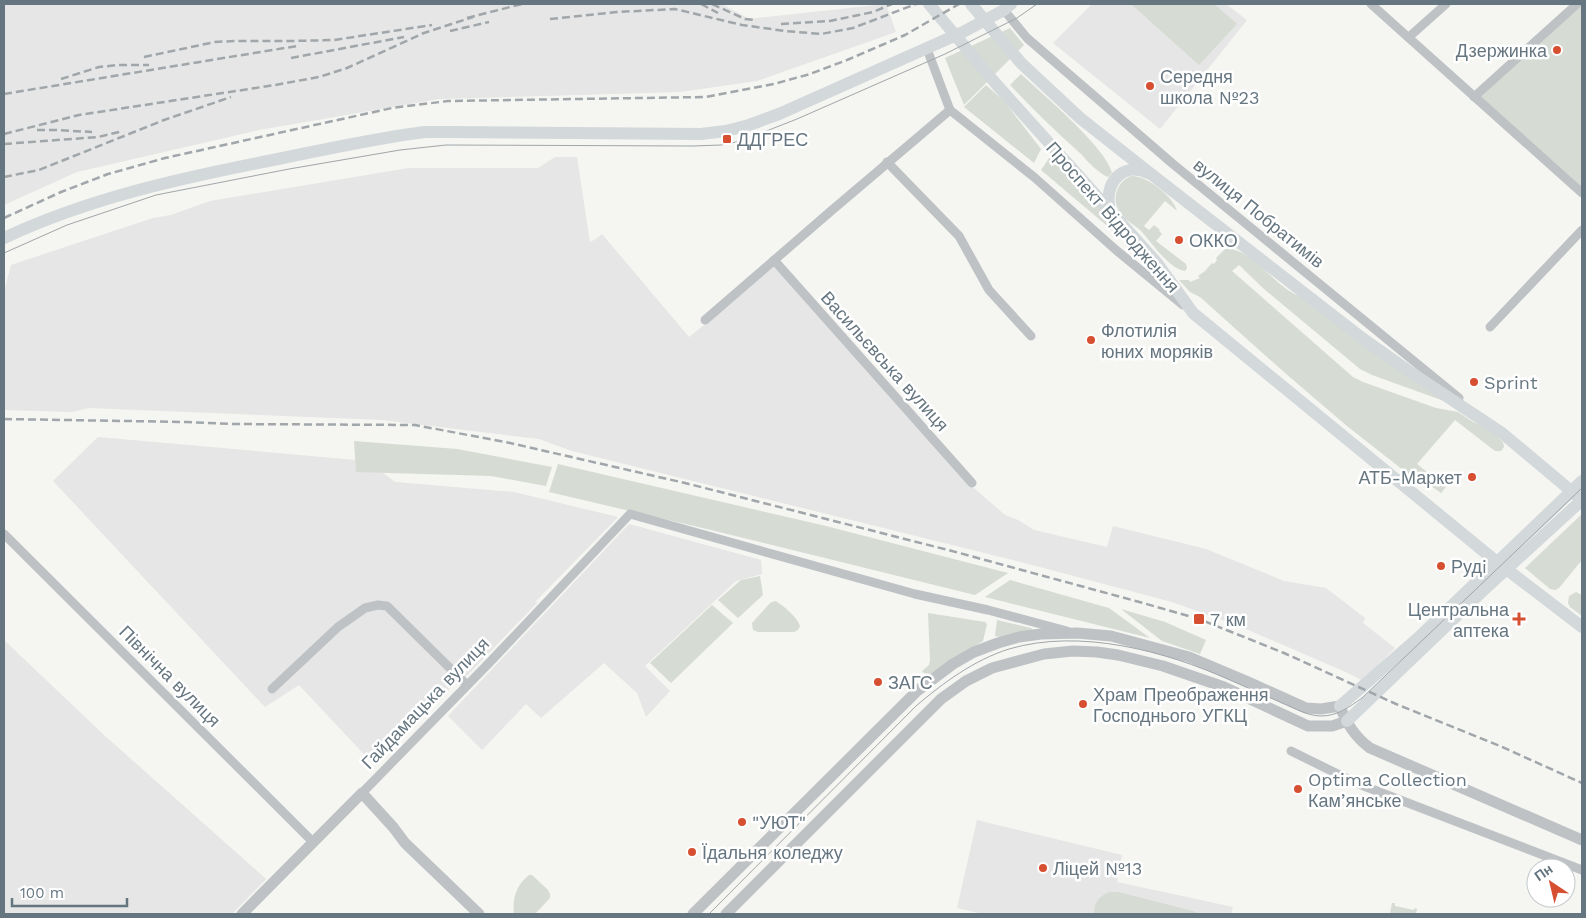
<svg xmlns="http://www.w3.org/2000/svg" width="1586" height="918" viewBox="0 0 1586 918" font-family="'Work Sans',sans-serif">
  <rect width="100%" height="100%" fill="#f5f5f1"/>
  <g fill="#e5e6e5">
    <polygon points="4,4 722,4 749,19 886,4 896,32 757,81 680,92 439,99 259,130 77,172 4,205"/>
    <polygon points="1092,4 1226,4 1247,20 1160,129 1053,43"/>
    <polygon points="555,157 577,157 590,243 592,240 593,241 602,234 689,337 708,322 774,264 968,483 1005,515 1018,520 1034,530 1107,547 1113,526 1206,549 1284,581 1326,588 1365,618 1363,623 1395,648 1363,681 1348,673 1239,626 1172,602 1021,562 572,451 539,439 382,420 89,408 72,412 4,410 4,292 11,265 153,218 171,215 210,201 409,168 538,168"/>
    <polygon points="98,437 367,461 395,482 514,492 618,517 536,601 537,603 458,685 455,683 375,766 299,685 265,707 53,481"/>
    <polygon points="629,524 761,560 762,574 736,581 645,666 670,691 646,717 637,693 604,663 541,718 526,704 482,750 448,716"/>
    <polygon points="4,640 104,735 266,879 232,914 4,914"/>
    <polygon points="977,820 1122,855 1117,882 1233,907 1231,914 983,914 957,908"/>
  </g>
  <g fill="#d6dbd3">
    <polygon points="1131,4 1214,4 1237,24 1199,65"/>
    <polygon points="1582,4 1582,188 1480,97"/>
    <polygon points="1010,28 1024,45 964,105 945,58"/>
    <path d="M1021,74C1041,93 1107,148 1112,173L1108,177C1098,173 1088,162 1081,154C1056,132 1033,109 1010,85Z"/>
    <polygon points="986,85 1004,101 1041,149 1034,163 964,107"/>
    <polygon points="1050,157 1075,184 1078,182 1139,249 1138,252 1041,170"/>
    <path d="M1131,176C1146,175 1174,197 1177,211L1165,201L1144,226L1149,230L1154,225L1160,230L1159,231L1162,234L1156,241L1186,264L1187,268L1185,271C1169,269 1153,244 1142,232C1136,225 1127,222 1122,215C1110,202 1116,182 1131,176Z"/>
    <path d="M1225,249C1247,246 1272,281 1291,292C1295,295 1301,296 1306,298L1455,405L1372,375L1360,369L1264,289L1239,265L1232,271L1353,377L1363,382L1436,408L1458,412L1473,422L1490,430L1503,442L1504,447L1501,451H1495L1455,420L1417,464L1446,487L1441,493L1420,478L1417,481L1347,426L1285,373L1200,297L1190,292L1179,280H1189L1190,282L1200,278L1198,276L1205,271L1212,263L1214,264L1217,260L1216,258Z"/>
    <polygon points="354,441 457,449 552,467 546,486 491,476 356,472"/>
    <polygon points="558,464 826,526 1008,573 975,595 711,530 549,492"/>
    <polygon points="1582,514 1582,560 1559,588 1555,590 1550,589 1525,568"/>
    <polygon points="760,576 763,595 738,618 718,600 741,580"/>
    <polygon points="1010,580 1109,608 1150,638 985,597"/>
    <polygon points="1576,592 1582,595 1582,616 1570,607 1568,603 1569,596"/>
    <path d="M775,601C783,605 797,617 800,626L798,630L794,632H758L753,630L752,623L770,603Z"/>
    <polygon points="712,605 733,623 671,683 650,663"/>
    <polygon points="1121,609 1165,622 1206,640 1200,654 1162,641"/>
    <polygon points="928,613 985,622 987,624 983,641 927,676 922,671 929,665 930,660"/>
    <polygon points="997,620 1031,628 1033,630 1000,637 995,636"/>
    <path d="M529,875H532L548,890L550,894V898L535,914H514C512,899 516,885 529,875Z"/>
    <path d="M1110,892H1118L1193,911L1200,914H1094C1094,902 1099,896 1110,892Z"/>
    <polygon points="1392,903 1395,903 1395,906 1414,910 1414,908 1417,909 1416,914 1390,913"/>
  </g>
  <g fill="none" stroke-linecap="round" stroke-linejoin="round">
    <g stroke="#bec2c5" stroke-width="9">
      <polyline points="1371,4 1582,193"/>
      <polyline points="1004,10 1027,38 1173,164 1459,398"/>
      <polyline points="1409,37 1446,4"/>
      <polyline points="927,49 950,110 1034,177 1116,250 1183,305"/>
      <polyline points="1474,97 1577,4"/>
      <polyline points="887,162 959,236 989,290 1031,336"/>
      <polyline points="774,260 972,483"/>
      <polyline points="705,320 831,211 950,110"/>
      <polyline points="1490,327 1582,230"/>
      <polyline points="4,534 313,842"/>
      <polyline points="272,689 338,627 365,608 378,605 387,606 467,685"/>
      <polyline points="1291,751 1356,783 1582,870"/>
      <polyline points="362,793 490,662 630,514 915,594 988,610 1067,631"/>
    </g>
    <g stroke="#bec2c5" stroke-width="11">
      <polyline points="242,914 362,793 393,827 405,843 479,914"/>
      <path d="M693,914L917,691L953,664L974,652L998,643L1019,637L1041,634L1077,633L1111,636L1189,657L1246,681L1306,708L1321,709L1340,706C1346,723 1355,737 1370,748L1582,840"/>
      <polyline points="726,914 941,699 966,681 992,668 1044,654 1073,651 1097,652 1118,655 1163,666 1224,687 1308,726 1332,726 1347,721"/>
    </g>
    <g stroke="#d3d8db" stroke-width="12">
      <polyline points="929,4 997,85 1157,263 1193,313 1492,558 1582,627"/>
      <polyline points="971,4 1021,63 1080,118 1151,174 1362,338 1410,372 1502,433 1582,500"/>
      <path d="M1110,210C1103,184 1122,161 1148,173"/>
      <path d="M4,238C89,198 181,178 273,160C316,151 360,142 403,135L425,132H450L701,134L726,131L749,125L779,114L963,32L1004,10L1011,4"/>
      <polyline points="1340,706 1418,638 1582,481"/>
      <polyline points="1347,721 1488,586 1582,500"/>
    </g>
    <g stroke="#a0a6aa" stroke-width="1">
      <polyline points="4,253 67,225 156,195 289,169 400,150 446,145 693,146 721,145 741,141 797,119 945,54 1017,18 1037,4"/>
      <path d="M709,914L916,706C943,683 974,660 1009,649C1080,628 1165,651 1230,680C1247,688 1265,695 1282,703C1294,708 1308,716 1321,716C1338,716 1349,707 1362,698L1582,488"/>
    </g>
    <g stroke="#a0a6aa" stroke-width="2.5" stroke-dasharray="8 4" stroke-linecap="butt">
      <polyline points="4,4 5,4"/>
      <polyline points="701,4 718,13"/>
      <polyline points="712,4 745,19 754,20"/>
      <polyline points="467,18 522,4"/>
      <polyline points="550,19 617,12 675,9 742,25 785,31 821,34 853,28 916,4"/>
      <polyline points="781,24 830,21 873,12 892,4"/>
      <polyline points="450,31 489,22"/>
      <polyline points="144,57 215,42 234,41 293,41 334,40 432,25"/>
      <polyline points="291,58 404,37"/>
      <polyline points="61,79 99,67 118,65 149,65"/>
      <polyline points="4,94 297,46"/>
      <polyline points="37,130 56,130 92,132"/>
      <polyline points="4,134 79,115 275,85 319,77 347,68 424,33 473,17"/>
      <polyline points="4,144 98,137 123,131"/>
      <polyline points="4,177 39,170 164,120 231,97"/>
      <polyline points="4,218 61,192 108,174 165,158 392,108 448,101 706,97 774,84 810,74 847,60 905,35 959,4"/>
      <polyline points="4,419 187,422 233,424 415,425 510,443 685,483 952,551 1143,603 1199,619 1284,653 1396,704 1500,746 1582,783"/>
    </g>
  </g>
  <g fill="#d64f30" stroke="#fff" stroke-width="2">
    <circle cx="1557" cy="50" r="5"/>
    <circle cx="1150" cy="86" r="5"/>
    <rect x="722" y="134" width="10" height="10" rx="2.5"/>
    <circle cx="1179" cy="240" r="5"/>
    <circle cx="1091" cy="340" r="5"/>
    <circle cx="1474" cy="382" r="5"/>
    <circle cx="1472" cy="477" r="5"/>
    <circle cx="1441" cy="566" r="5"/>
    <rect x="1193" y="613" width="12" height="12" rx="2.5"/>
    <path d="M1516.5 611.5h5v5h5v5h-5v5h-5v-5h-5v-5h5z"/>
    <circle cx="878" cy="682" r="5"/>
    <circle cx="1083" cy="704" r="5"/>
    <circle cx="1298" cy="789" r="5"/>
    <circle cx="742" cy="822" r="5"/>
    <circle cx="692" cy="852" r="5"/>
    <circle cx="1043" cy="868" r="5"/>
  </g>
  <g text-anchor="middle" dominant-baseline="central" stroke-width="5" stroke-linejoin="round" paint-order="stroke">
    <g font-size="18" fill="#667680" stroke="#fff" text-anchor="start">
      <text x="1547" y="50" text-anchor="end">Дзержинка</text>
      <text x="1160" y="76">Середня<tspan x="1160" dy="21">школа №23</tspan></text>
      <text x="737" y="139">ДДГРЕС</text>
      <text x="1189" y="240">ОККО</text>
      <text x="1101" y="330">Флотилія<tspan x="1101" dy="21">юних моряків</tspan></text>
      <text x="1484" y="382">Sprint</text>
      <text x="1462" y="477" text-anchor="end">АТБ-Маркет</text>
      <text x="1451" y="566">Рудi</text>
      <text x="1509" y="609" text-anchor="end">Центральна<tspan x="1509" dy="21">аптека</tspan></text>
      <text x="1210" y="619">7 км</text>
      <text x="888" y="682">ЗАГС</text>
      <text x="1093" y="694">Храм Преображення<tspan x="1093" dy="21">Господнього УГКЦ</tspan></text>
      <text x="1308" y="779">Optima Collection<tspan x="1308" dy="21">Кам’янське</tspan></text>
      <text x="752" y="822">"УЮТ"</text>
      <text x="702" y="852">Їдальня коледжу</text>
      <text x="1053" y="868">Ліцей №13</text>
    </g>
    <g font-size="18" fill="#667680" stroke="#fff">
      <text transform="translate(1259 213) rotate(39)">вулиця Побратимів</text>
      <text transform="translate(1113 217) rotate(49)">Проспект Відродження</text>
      <text transform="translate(885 361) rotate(48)">Васильєвська вулиця</text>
      <text transform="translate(170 676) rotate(45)">Північна вулиця</text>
      <text transform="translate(425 703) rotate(-46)">Гайдамацька вулиця</text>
    </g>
  </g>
  <rect width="1586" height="918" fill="none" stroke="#667680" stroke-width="10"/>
  <g transform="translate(1551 883) rotate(325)"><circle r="24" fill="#ffffff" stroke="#c2c8cc"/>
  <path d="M0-4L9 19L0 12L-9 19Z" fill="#d64f30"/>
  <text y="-8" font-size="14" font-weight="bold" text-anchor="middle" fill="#667680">Пн</text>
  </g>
  <path d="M12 898v8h115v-8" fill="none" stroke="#667680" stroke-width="2.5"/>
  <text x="20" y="898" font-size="15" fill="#667680" stroke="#ffffff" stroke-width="4" paint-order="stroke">100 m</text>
</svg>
